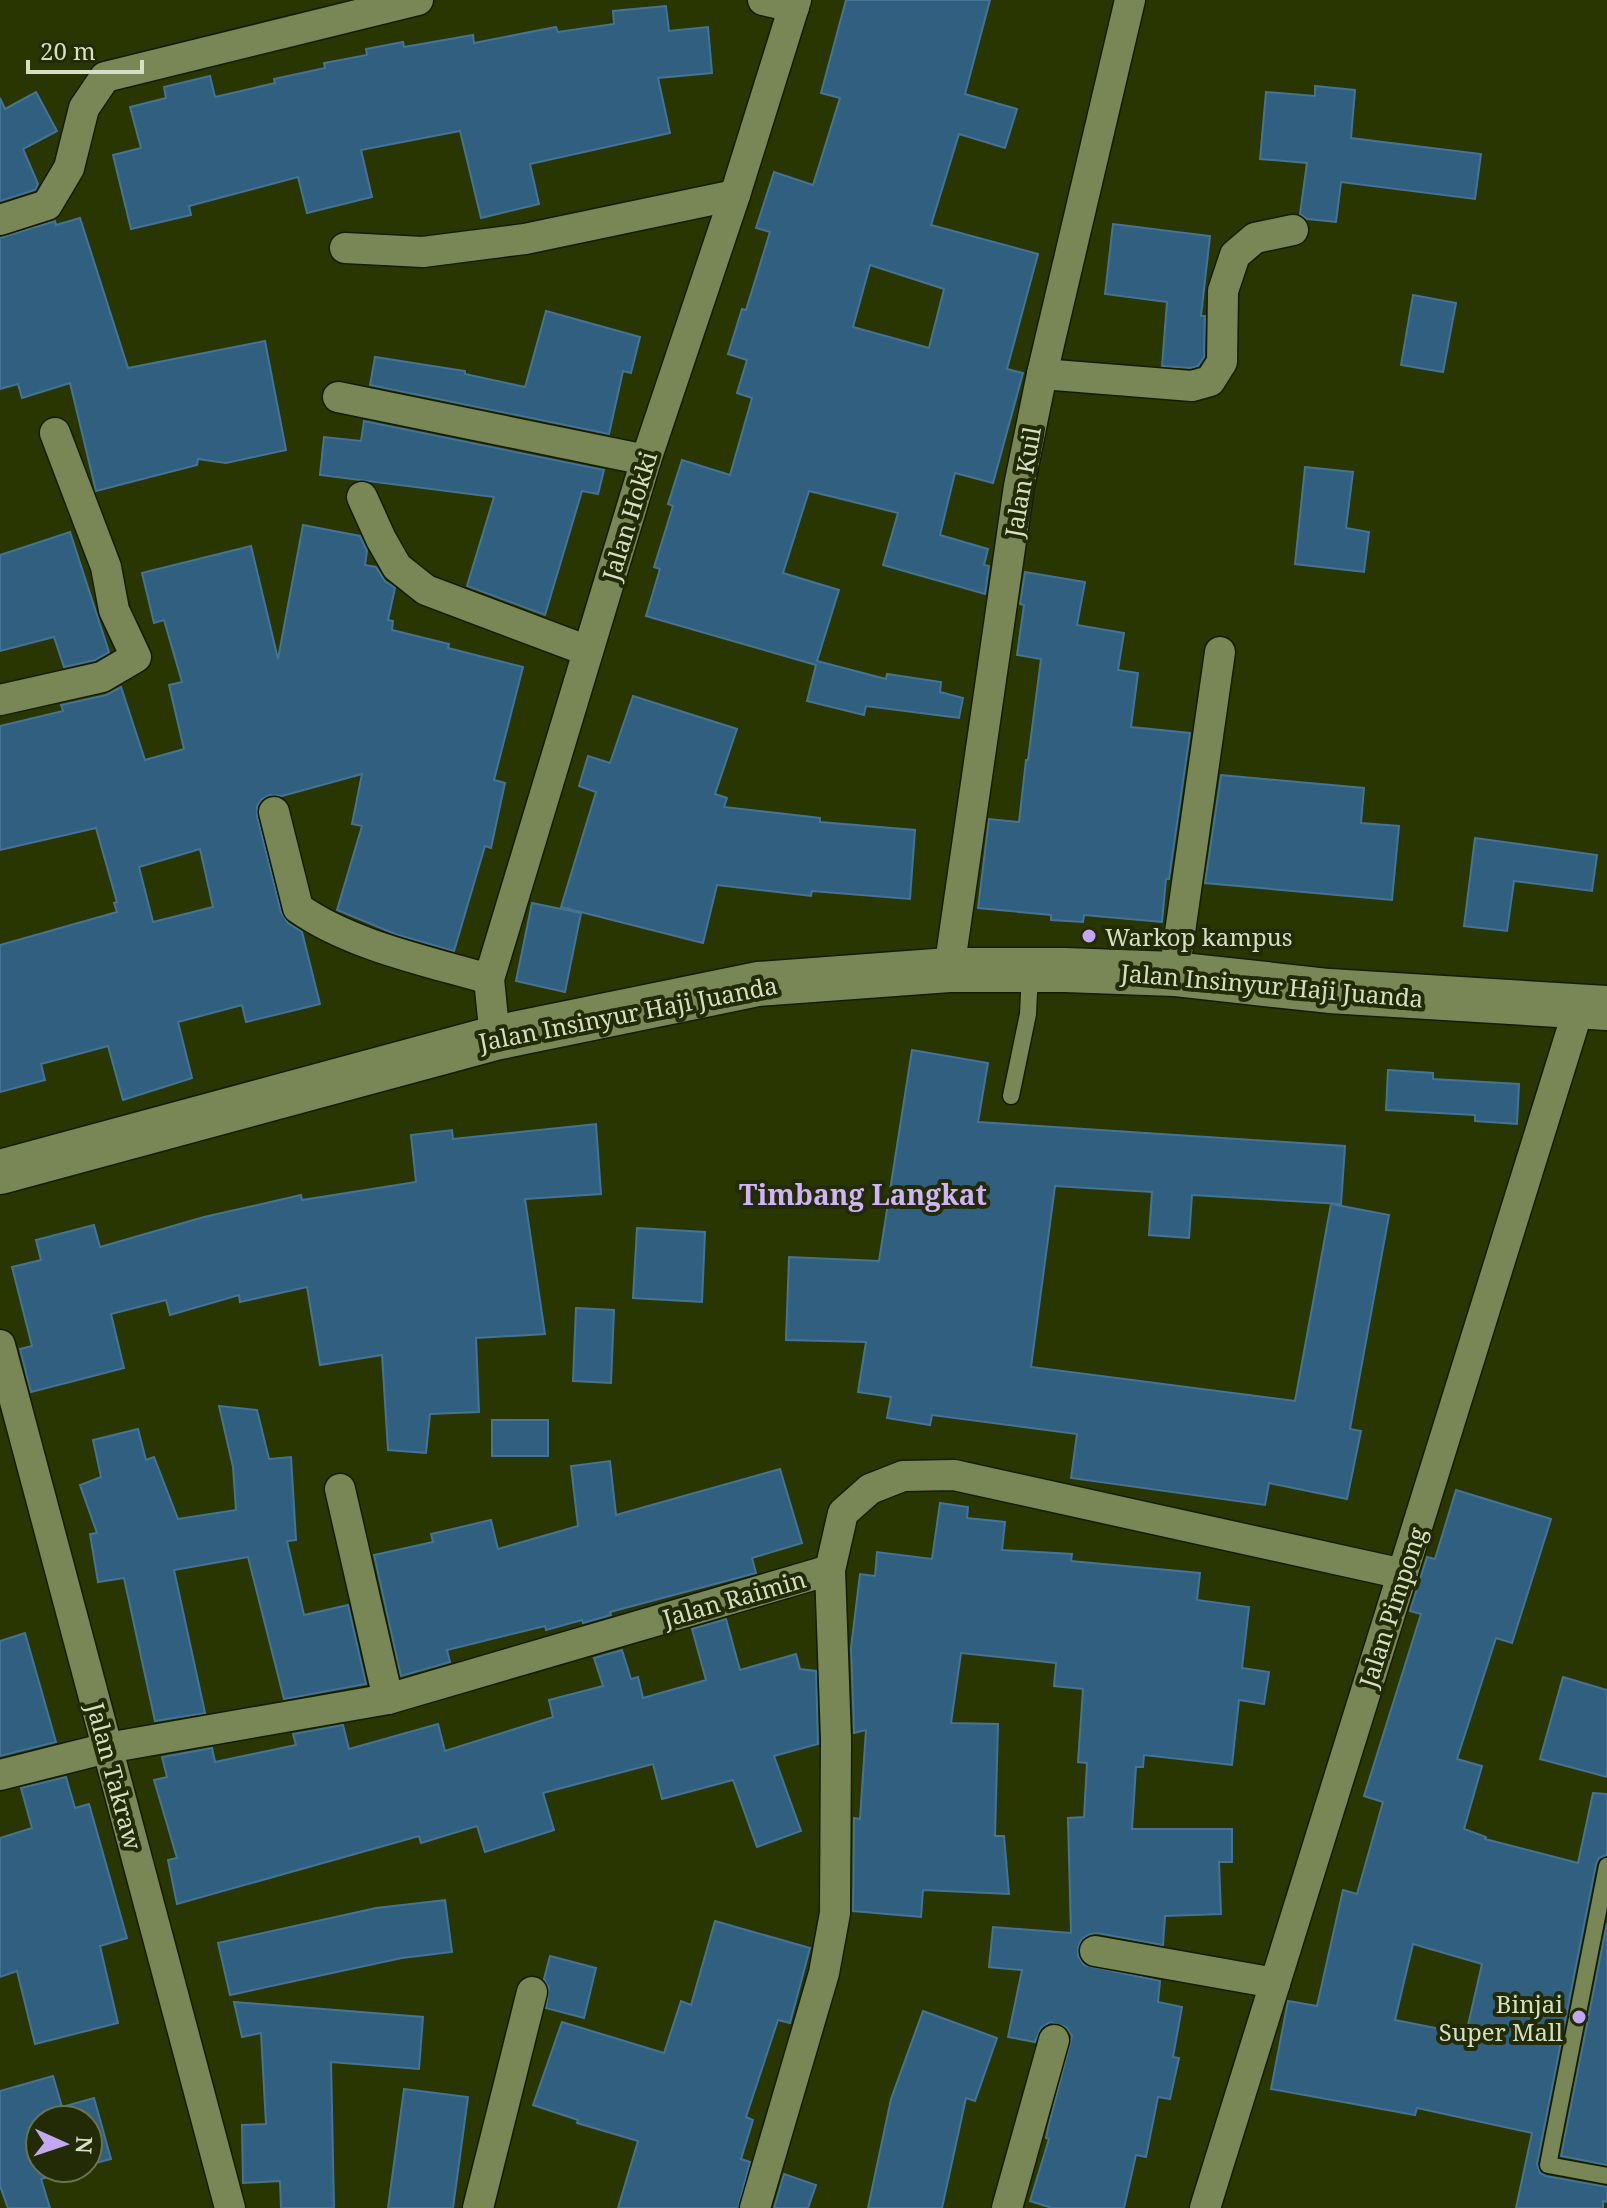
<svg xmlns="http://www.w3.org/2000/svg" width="1607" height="2208" viewBox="0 0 1607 2208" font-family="'Noto Serif',serif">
  <rect width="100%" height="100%" fill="#2a3602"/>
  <g fill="#315f80" stroke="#457395" stroke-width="2" fill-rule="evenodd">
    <path d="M846,0H990L965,94L1017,109L1005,148L959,134L931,225L1038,254L1007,369L1023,373L993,483L955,473L940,535L988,549L984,565L989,566L985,594L883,565L898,513L809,491L783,573L839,590L817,661L886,679L887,674L941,682L940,692L963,698L959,718L866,706L864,715L807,701L816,665L646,616L660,569L654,567L673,506L668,504L682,460L730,475L752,398L737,393L747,360L728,354L742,309L746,310L770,232L756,228L774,172L813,185L840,98L821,93ZM870,265L944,289L929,348L853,327Z"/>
    <polygon points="666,6 669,31 708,27 712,73 658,78 670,133 530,164 539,204 481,218 460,131 361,150 372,197 307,213 298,177 189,206 191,215 131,229 113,155 141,148 130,107 166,98 164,87 210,76 215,97 275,83 274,79 325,68 324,63 367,55 366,49 403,42 404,47 473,35 474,43 556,27 558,32 614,24 613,11"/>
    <polygon points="1315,86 1355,90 1351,138 1481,154 1475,199 1341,182 1336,222 1307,219 1300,214 1307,163 1260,159 1266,92 1315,96"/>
    <polygon points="36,92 57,131 23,149 38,184 35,190 0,201 0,98 5,109"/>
    <polygon points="80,218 128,368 265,341 286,450 226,463 198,459 197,465 96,491 70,383 22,398 18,384 0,389 0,238 55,221 56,225"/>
    <polygon points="1113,224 1210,236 1201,316 1205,316 1204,357 1198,366 1190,368 1162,366 1167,302 1105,294"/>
    <polygon points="1413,295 1456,303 1443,372 1401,365"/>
    <polygon points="546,311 640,337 631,373 623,371 609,434 370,385 375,357 465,371 465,374 525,387"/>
    <polygon points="364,421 604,470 598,494 582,491 545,615 467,586 494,497 320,475 324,437 361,441"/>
    <polygon points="1305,467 1353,472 1346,528 1369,532 1364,572 1295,564"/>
    <path d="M303,525L360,536L367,551L365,565L376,567L385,581L395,588L388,620L393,621L392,630L449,644L448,648L523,667L494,780L505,783L491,848L485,846L454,951L395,934L337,910L362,826L352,824L362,774L282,796L269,795L261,800L257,806V816L281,912L288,923L302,932L320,1004L246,1022L242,1005L178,1022L192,1078L123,1100L108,1046L41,1064L45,1080L0,1092V945L117,912L114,903L117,902L96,828L0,850V726L63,711L61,705L106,695L121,687L145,760L184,749L169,685L182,682L164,620L154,623L142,573L251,546L278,659ZM200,849L213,907L153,922L139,867Z"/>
    <polygon points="70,532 109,652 95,660 64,667 54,637 0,651 0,555"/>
    <polygon points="1025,572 1085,582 1077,625 1124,633 1118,670 1138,673 1131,727 1190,733 1169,879 1166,879 1162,922 1084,915 1083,922 1051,920 1051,915 978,908 989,819 1019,822 1026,760 1028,760 1041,659 1017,655 1024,605 1020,604"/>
    <polygon points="633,696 737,729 715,794 727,798 724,807 820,818 820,822 915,830 910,899 812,891 811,896 717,885 703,943 561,907 596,792 579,786 588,756 610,763"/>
    <polygon points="1221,775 1364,788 1361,823 1399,826 1392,900 1205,883"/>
    <polygon points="1475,838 1597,855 1592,891 1514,881 1507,931 1464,926"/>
    <polygon points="532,903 581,913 565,992 516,981"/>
    <polygon points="912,1050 988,1063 978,1122 1345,1146 1341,1204 1192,1195 1189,1238 1149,1235 1152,1192 1055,1186 1031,1367 1295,1401 1331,1204 1389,1215 1350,1429 1361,1431 1347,1499 1269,1483 1265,1505 1071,1478 1077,1434 932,1415 930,1425 887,1418 891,1397 858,1392 866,1342 786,1340 789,1257 879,1261"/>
    <polygon points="1388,1070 1433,1073 1433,1079 1519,1084 1517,1124 1475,1121 1475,1115 1386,1110"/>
    <polygon points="596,1124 601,1194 525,1199 545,1334 476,1338 479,1412 430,1414 426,1453 388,1450 382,1355 320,1365 307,1287 240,1302 239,1295 170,1315 166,1300 111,1314 124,1368 31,1392 20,1349 32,1346 12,1267 41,1260 36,1240 94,1225 100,1247 204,1217 301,1195 302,1200 416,1182 411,1135 452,1130 453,1139"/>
    <polygon points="637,1228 705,1232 702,1302 633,1298"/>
    <polygon points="576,1308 614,1310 611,1383 573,1381"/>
    <polygon points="219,1406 257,1410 269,1459 291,1457 296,1540 287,1541 304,1615 348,1605 366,1684 284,1699 248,1557 174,1570 205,1713 155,1721 124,1578 98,1582 90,1534 97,1533 80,1485 101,1477 93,1440 138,1429 146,1460 154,1457 178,1519 236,1510 233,1467"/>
    <rect x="492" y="1420" width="56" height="36"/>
    <polygon points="610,1461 616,1515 780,1469 802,1543 752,1558 756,1573 610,1612 611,1615 583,1623 582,1620 546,1630 545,1626 447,1650 450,1662 401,1676 374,1555 433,1542 431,1534 491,1520 498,1549 578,1526 571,1466"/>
    <path d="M1456,1490L1551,1519L1512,1643L1496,1638L1457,1759L1482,1766L1464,1829L1486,1837L1485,1839L1578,1863L1593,1793L1607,1794V1855L1599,1858L1596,1864L1537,2164L1540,2173L1546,2176L1607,2187V2202L1603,2201V2208H1516L1532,2133L1417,2108L1415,2115L1271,2089L1288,2001L1317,2006L1343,1890L1357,1894L1383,1802L1364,1796L1421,1614L1410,1611L1427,1557L1435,1559ZM1413,1944L1482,1964L1466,2034L1395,2020Z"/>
    <polygon points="940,1503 968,1507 967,1518 1005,1522 1002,1550 1072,1554 1071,1561 1200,1573 1197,1600 1249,1607 1242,1668 1269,1672 1264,1704 1239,1700 1232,1765 1144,1755 1143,1767 1136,1767 1132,1829 1232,1829 1232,1862 1219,1862 1221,1914 1165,1916 1163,1945 1097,1933 1090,1934 1082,1939 1078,1947 1078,1956 1084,1965 1160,1981 1158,2002 1182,2007 1173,2057 1179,2058 1170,2099 1158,2097 1146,2157 1136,2155 1124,2208 1052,2208 1030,2201 1049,2139 1046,2138 1048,2128 1072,2036 1066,2027 1050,2022 1041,2028 1035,2042 1008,2037 1022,1970 989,1967 993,1927 1071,1933 1068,1818 1084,1817 1087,1763 1078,1762 1083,1689 1054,1686 1056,1663 961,1653 951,1723 998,1724 995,1836 1004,1836 1009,1894 923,1890 921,1917 853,1911 854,1818 860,1819 866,1730 854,1733 851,1648 860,1574 875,1576 877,1552 932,1559"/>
    <polygon points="726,1619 740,1670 796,1654 800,1669 816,1671 818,1744 774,1756 801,1831 757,1847 733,1780 662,1799 653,1764 543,1793 554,1830 485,1852 477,1826 421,1843 419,1836 177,1904 168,1860 177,1858 154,1780 167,1777 162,1757 212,1748 215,1762 296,1745 293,1734 343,1725 349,1749 438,1724 445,1751 553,1717 549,1700 603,1686 594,1658 622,1650 631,1679 638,1677 643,1698 706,1680 692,1629"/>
    <polygon points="25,1633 56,1742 0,1756 0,1641"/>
    <polygon points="1563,1677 1607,1690 1607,1777 1540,1759"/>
    <polygon points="66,1777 75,1808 89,1804 127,1938 100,1946 118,2023 35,2044 17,1971 0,1977 0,1838 32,1828 21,1788"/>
    <polygon points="445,1900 452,1952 402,1958 230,1995 218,1943 376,1908"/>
    <polygon points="715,1921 810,1948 790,2023 778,2020 746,2117 753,2120 741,2159 750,2162 738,2208 618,2208 638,2141 577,2123 578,2120 533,2105 562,2022 664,2053 681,2001 691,2005"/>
    <polygon points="1607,1923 1607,2165 1561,2156"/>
    <polygon points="550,1956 596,1968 584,2018 546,2008 549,1988 544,1979"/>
    <polygon points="234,2002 423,2017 419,2069 331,2062 334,2208 281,2208 280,2181 243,2183 242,2125 266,2124 261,2033 242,2037"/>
    <polygon points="923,2011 997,2038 975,2101 966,2098 942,2208 868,2208 891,2099"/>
    <polygon points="53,2076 62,2107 94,2098 111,2159 88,2165 88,2120 40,2120 40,2168 79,2168 41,2179 50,2208 8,2208 0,2186 0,2091"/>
    <polygon points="404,2089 468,2097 453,2208 388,2208"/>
    <polygon points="784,2174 816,2185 808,2208 774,2208"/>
  </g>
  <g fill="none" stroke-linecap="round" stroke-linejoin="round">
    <g stroke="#141c00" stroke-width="19">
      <g id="lane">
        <polyline points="1011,1096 1028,1014 1030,972"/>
        <polyline points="1607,1866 1548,2165 1607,2176"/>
      </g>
    </g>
    <g stroke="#141c00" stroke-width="33">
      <g id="street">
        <polyline points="763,0 794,7"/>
        <polyline points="0,220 47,205 69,168 84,108 105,77 418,0"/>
        <polyline points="345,248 423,252 525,239 735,195"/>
        <polyline points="1042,374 1192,386 1210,381 1222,362 1223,291 1235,255 1255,238 1293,230"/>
        <polyline points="338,397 646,460"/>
        <polyline points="362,497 381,539 397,567 426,590 588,651"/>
        <polyline points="0,700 102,677 136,657 114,610 106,567 55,433"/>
        <path d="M274,812L298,908C350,945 427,961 489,979"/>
        <polyline points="949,970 1019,486 1042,374 1130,0"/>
        <polyline points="1174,974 1220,652"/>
        <polyline points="495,1038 489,979 646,460 735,195 796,0"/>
        <polyline points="0,1345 230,2208"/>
        <polyline points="340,1489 388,1699"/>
        <polyline points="0,1775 107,1748 388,1699 830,1570"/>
        <polyline points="1095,1951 1275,1983"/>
        <polyline points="478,2208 532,1992"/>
        <polyline points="755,2208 824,1973 835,1913 836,1739 830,1570 843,1513 870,1489 903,1476 954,1475 1403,1574"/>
        <polyline points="1007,2208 1054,2040"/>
        <polyline points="1205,2208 1579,1007"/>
      </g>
    </g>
    <g stroke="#141c00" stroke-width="47">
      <polyline id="secondary" points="0,1172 495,1038 758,984 949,970 1065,970 1174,974 1329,991 1607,1008"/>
    </g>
    <use href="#lane" stroke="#788755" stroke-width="16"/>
    <use href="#street" stroke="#788755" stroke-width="30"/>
    <use href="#secondary" stroke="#788755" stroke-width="44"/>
  </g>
  <g fill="#c4a7f1" stroke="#222b05" stroke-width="3">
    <circle cx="1089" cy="936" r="8"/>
    <circle cx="1579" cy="2017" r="8"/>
  </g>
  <g text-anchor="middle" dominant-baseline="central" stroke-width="8" stroke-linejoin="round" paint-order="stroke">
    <g font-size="24" fill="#d6dfc4" stroke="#222b05">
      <text transform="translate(1022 482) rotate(-80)">Jalan Kuil</text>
      <text transform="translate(629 516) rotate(-73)">Jalan Hokki</text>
      <text transform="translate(1272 985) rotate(5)">Jalan Insinyur Haji Juanda</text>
      <text transform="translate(628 1013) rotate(-11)">Jalan Insinyur Haji Juanda</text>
      <text transform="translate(734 1598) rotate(-16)">Jalan Raimin</text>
      <text transform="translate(1392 1607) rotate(-72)">Jalan Pimpong</text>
      <text transform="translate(115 1776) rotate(75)">Jalan Takraw</text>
    </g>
    <g font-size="24" fill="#d6dfc4" stroke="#222b05" text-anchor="start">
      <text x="1105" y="936">Warkop kampus</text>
      <text x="1563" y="2003" text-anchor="end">Binjai<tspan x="1563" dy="28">Super Mall</tspan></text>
    </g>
    <g font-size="28" font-weight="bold" fill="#d0b4fa" stroke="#222b05">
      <text x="863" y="1194">Timbang Langkat</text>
    </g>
  </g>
  <g transform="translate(64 2144) rotate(93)"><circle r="38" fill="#222b05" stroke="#6a7351" stroke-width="2"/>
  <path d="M0-6L14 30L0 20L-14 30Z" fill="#c4a7f1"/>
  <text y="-12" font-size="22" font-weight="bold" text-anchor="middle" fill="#d6dfc4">N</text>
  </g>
  <path d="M28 60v12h114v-12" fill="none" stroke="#d6dfc4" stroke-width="4"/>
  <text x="40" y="60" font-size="24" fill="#d6dfc4" stroke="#222b05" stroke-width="6" paint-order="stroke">20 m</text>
</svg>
